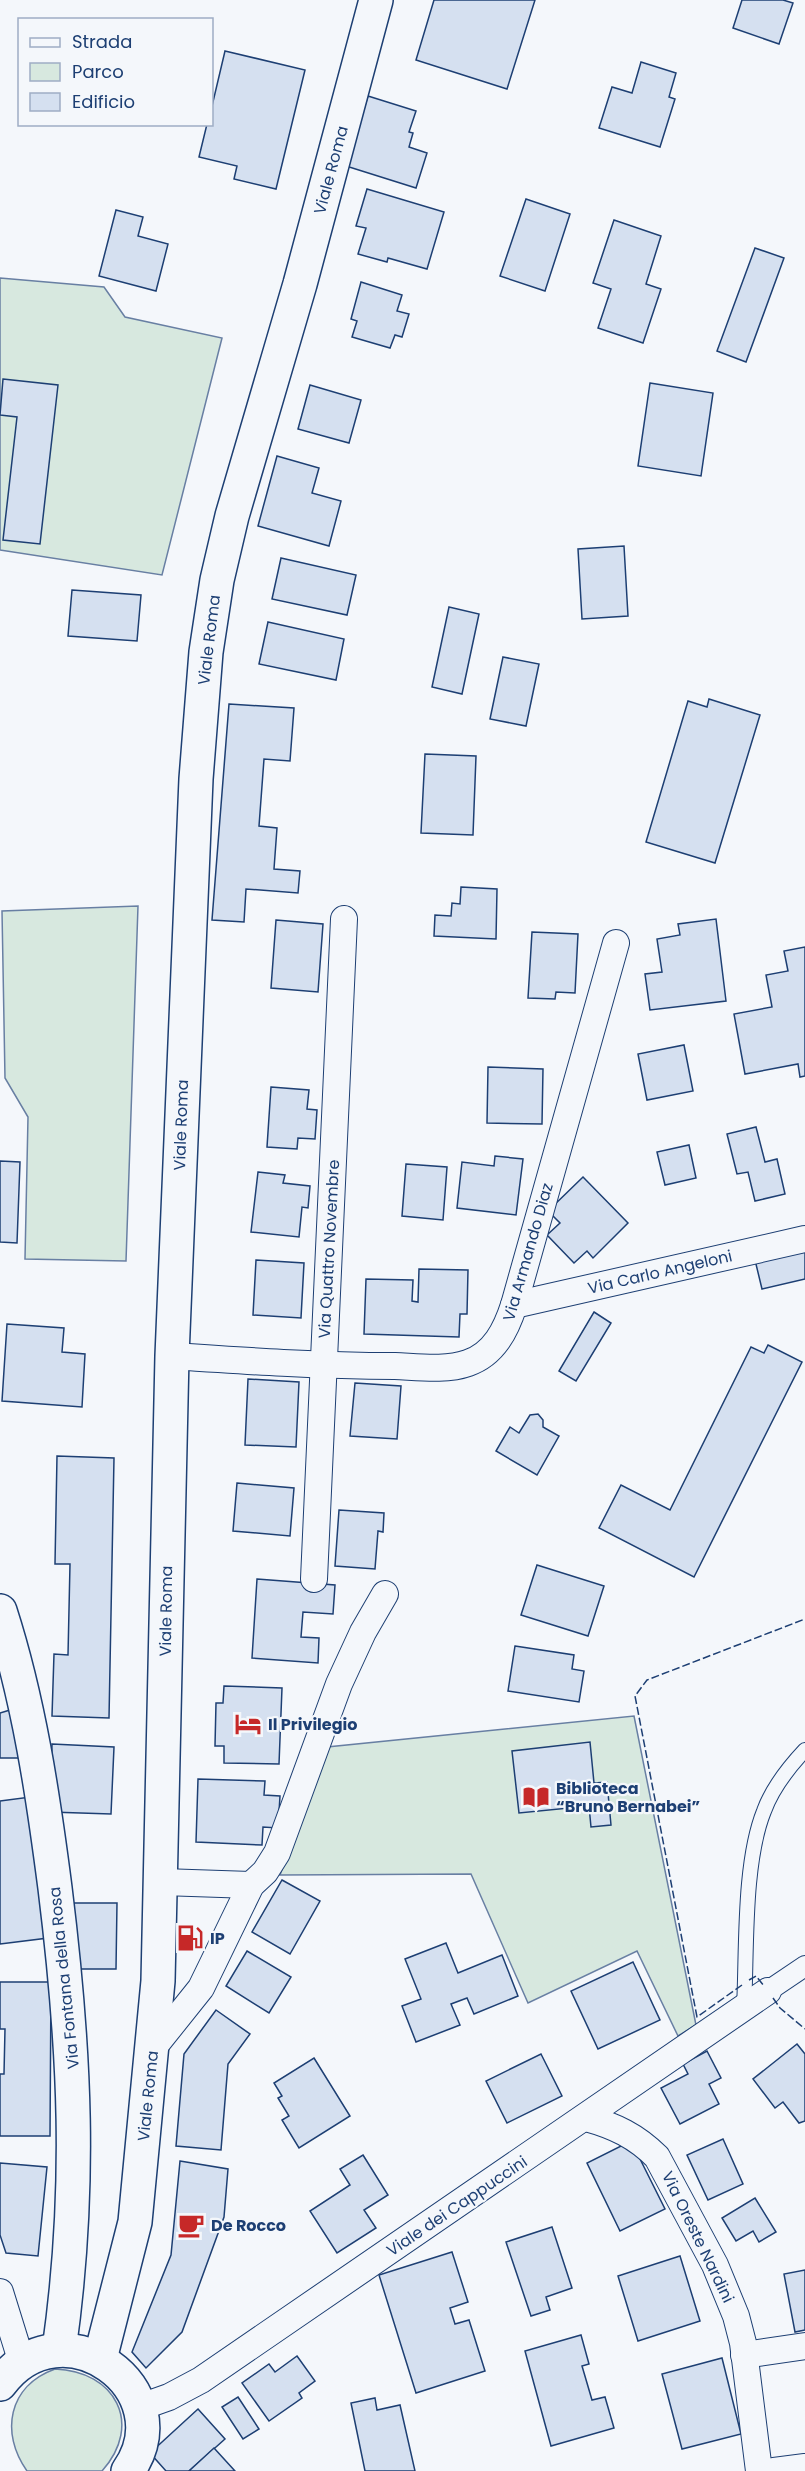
<svg xmlns="http://www.w3.org/2000/svg" width="805" height="2471" viewBox="0 0 805 2471" font-family="Poppins,sans-serif">
  <rect width="100%" height="100%" fill="#f4f7fb"/>
  <g fill="#d7e8df" stroke="#687fa3" stroke-width="1.5">
    <polygon points="0,278 104,287 125,317 222,338 162,575 0,550"/>
    <polygon points="138,906 126,1261 25,1259 28,1117 5,1078 2,911"/>
    <polygon points="634,1716 696,2025 678,2036 637,1951 528,2003 471,1874 280,1875 327,1747"/>
    <path d="M55,2369C115,2371 144,2424 102,2471H27C0,2433 8,2386 55,2369Z"/>
  </g>
  <g fill="#d5e0f0" stroke="#1d3f73" stroke-width="1.5">
    <polygon points="434,0 535,0 507,89 416,60"/>
    <polygon points="742,0 783,0 793,3 779,44 733,28"/>
    <polygon points="225,51 305,70 276,189 234,179 237,166 199,157 207,124 212,124 212,106"/>
    <polygon points="641,62 676,73 669,97 675,99 660,147 599,128 612,87 632,93"/>
    <polygon points="368,96 416,111 409,132 413,133 409,147 427,153 416,188 346,166"/>
    <polygon points="367,189 444,212 427,269 388,258 387,262 358,254 366,228 356,226"/>
    <polygon points="526,199 570,214 545,291 500,276"/>
    <polygon points="116,210 143,217 138,236 168,244 156,291 99,276"/>
    <polygon points="614,220 661,236 646,284 661,289 643,343 598,328 611,289 593,283"/>
    <polygon points="755,248 784,258 746,362 717,351"/>
    <polygon points="361,282 402,295 397,311 409,314 402,337 395,335 390,348 352,337 357,321 351,319"/>
    <polygon points="3,379 58,385 40,544 3,540 17,417 0,415"/>
    <polygon points="650,383 713,393 701,476 638,466"/>
    <polygon points="310,385 361,400 349,443 298,429"/>
    <polygon points="277,456 319,468 312,493 341,501 329,546 258,526"/>
    <polygon points="624,546 628,616 582,619 578,549"/>
    <polygon points="281,558 356,575 347,615 272,599"/>
    <polygon points="72,590 141,595 137,641 68,636"/>
    <polygon points="449,607 479,614 462,694 432,687"/>
    <polygon points="268,622 344,639 336,680 259,664"/>
    <polygon points="503,657 539,664 526,726 490,719"/>
    <polygon points="709,699 760,715 715,863 646,842 688,701 707,707"/>
    <polygon points="229,704 294,708 290,761 264,759 259,826 277,828 274,869 300,871 298,893 246,889 244,922 212,920"/>
    <polygon points="425,754 476,756 473,835 421,833"/>
    <polygon points="461,887 497,889 496,939 434,936 435,915 451,916 452,903 460,904"/>
    <polygon points="716,919 726,1001 650,1010 645,974 662,972 657,939 680,935 678,924"/>
    <polygon points="276,920 323,924 318,992 271,988"/>
    <polygon points="532,932 578,934 575,993 556,992 555,999 528,998"/>
    <polygon points="805,947 805,1076 800,1077 798,1064 745,1074 734,1014 772,1007 766,975 788,971 784,951"/>
    <polygon points="684,1045 693,1091 647,1100 638,1054"/>
    <polygon points="488,1067 543,1069 542,1124 487,1123"/>
    <polygon points="271,1087 309,1090 307,1109 317,1110 315,1139 298,1138 297,1149 267,1147"/>
    <polygon points="756,1127 765,1162 777,1159 785,1194 755,1201 748,1172 737,1174 727,1134"/>
    <polygon points="689,1145 696,1178 665,1185 657,1152"/>
    <polygon points="495,1156 523,1159 516,1215 457,1208 462,1162 494,1166"/>
    <polygon points="0,1161 20,1162 17,1243 0,1242"/>
    <polygon points="406,1164 447,1167 443,1220 402,1216"/>
    <polygon points="258,1172 285,1175 283,1183 310,1186 308,1208 302,1207 299,1237 251,1232"/>
    <polygon points="583,1177 628,1223 593,1258 587,1251 574,1263 547,1235 560,1223 548,1211"/>
    <polygon points="805,1248 805,1279 762,1289 755,1260"/>
    <polygon points="256,1260 304,1263 301,1318 253,1315"/>
    <polygon points="419,1269 468,1270 467,1314 460,1314 459,1337 364,1334 366,1279 413,1280 412,1301 418,1302"/>
    <polygon points="594,1312 611,1323 576,1381 559,1371"/>
    <polygon points="7,1324 64,1328 62,1352 85,1354 82,1407 2,1401"/>
    <polygon points="768,1345 802,1362 694,1577 599,1528 621,1485 670,1510 751,1347 764,1353"/>
    <polygon points="248,1379 299,1382 296,1447 245,1445"/>
    <polygon points="355,1383 401,1386 397,1439 350,1436"/>
    <polygon points="538,1414 543,1420 543,1427 559,1436 537,1475 496,1451 510,1427 519,1433 530,1415"/>
    <polygon points="57,1456 114,1458 109,1718 52,1716 54,1654 68,1655 70,1564 55,1564"/>
    <polygon points="237,1483 294,1488 290,1536 233,1531"/>
    <polygon points="339,1510 384,1513 383,1532 378,1531 375,1569 335,1566"/>
    <polygon points="537,1565 604,1586 588,1636 521,1615"/>
    <polygon points="257,1579 335,1585 333,1614 303,1612 301,1637 319,1638 318,1663 252,1658"/>
    <polygon points="515,1646 574,1655 572,1669 584,1671 579,1702 508,1691"/>
    <polygon points="224,1686 282,1688 279,1764 224,1763 224,1746 215,1746 216,1703 223,1703"/>
    <polygon points="10,1710 25,1758 0,1758 0,1713"/>
    <polygon points="590,1742 594,1783 607,1782 611,1825 591,1827 589,1806 519,1813 512,1751"/>
    <polygon points="52,1744 114,1747 111,1814 50,1812"/>
    <polygon points="198,1779 265,1781 264,1795 280,1796 278,1828 263,1827 262,1845 196,1842"/>
    <polygon points="38,1796 56,1937 0,1944 0,1801"/>
    <polygon points="282,1880 320,1901 290,1954 252,1932"/>
    <polygon points="73,1903 117,1903 116,1969 72,1969"/>
    <polygon points="446,1943 458,1973 502,1955 518,1996 474,2014 467,1998 451,2004 460,2025 416,2042 402,2006 421,1999 405,1959"/>
    <polygon points="247,1951 291,1977 269,2013 226,1986"/>
    <polygon points="633,1962 660,2020 598,2049 571,1991"/>
    <polygon points="0,1982 51,1982 50,2136 0,2136 0,2074 4,2074 5,2029 0,2029"/>
    <polygon points="216,2010 250,2034 228,2064 221,2150 176,2146 184,2054"/>
    <polygon points="797,2044 805,2054 805,2121 799,2123 783,2102 775,2108 753,2079"/>
    <polygon points="707,2051 721,2078 709,2084 719,2104 680,2124 661,2088 688,2074 683,2064"/>
    <polygon points="541,2054 562,2096 507,2123 486,2081"/>
    <polygon points="314,2058 350,2116 299,2148 282,2120 289,2116 278,2098 282,2096 274,2083"/>
    <polygon points="723,2139 743,2184 708,2200 687,2155"/>
    <polygon points="631,2141 665,2209 620,2231 587,2163"/>
    <polygon points="363,2155 388,2195 364,2210 376,2228 337,2253 310,2211 350,2185 340,2169"/>
    <polygon points="180,2161 228,2169 224,2217 182,2332 146,2368 132,2352 171,2255"/>
    <polygon points="0,2163 47,2167 38,2256 6,2253 0,2235"/>
    <polygon points="755,2198 776,2232 759,2242 753,2231 736,2241 722,2218"/>
    <polygon points="552,2227 572,2288 546,2297 550,2310 531,2316 506,2242"/>
    <polygon points="452,2252 468,2302 450,2308 455,2324 469,2320 485,2371 416,2393 379,2275"/>
    <polygon points="680,2256 700,2321 638,2341 618,2276"/>
    <polygon points="805,2270 805,2330 795,2332 784,2274"/>
    <polygon points="581,2335 589,2364 582,2366 592,2400 605,2397 614,2428 551,2446 525,2351"/>
    <polygon points="297,2356 315,2381 299,2393 302,2398 269,2421 242,2383 269,2364 275,2372"/>
    <polygon points="722,2358 741,2434 682,2449 662,2374"/>
    <polygon points="238,2397 259,2429 243,2439 222,2407"/>
    <polygon points="375,2398 377,2410 400,2405 415,2471 365,2471 351,2403"/>
    <polygon points="198,2409 225,2439 189,2471 166,2471 150,2453"/>
    <polygon points="214,2448 235,2471 189,2471"/>
  </g>
  <g fill="none" stroke-linecap="round" stroke-linejoin="round">
    <g stroke="#1d3f73" stroke-width="16">
      <path id="service" d="M744,2008C747,1951 743,1863 764,1811C772,1789 789,1767 805,1750"/>
    </g>
    <g stroke="#1d3f73" stroke-width="22">
      <polyline id="pedestrian" points="768,1991 805,1966"/>
    </g>
    <g stroke="#1d3f73" stroke-width="28">
      <g id="minor">
        <polyline points="514,1305 805,1239"/>
        <path d="M172,1356C246,1361 320,1366 395,1366C418,1367 446,1371 468,1363C494,1354 506,1330 514,1305L616,943"/>
        <polyline points="314,1579 344,919"/>
        <polyline points="162,1882 251,1885"/>
        <polyline points="153,2048 201,1988 251,1885 265,1872 277,1853 339,1684 363,1632 385,1594"/>
        <path d="M586,2118C615,2126 636,2136 657,2157L715,2265L736,2316L743,2343L759,2471"/>
        <polyline points="0,2292 22,2363"/>
        <polyline points="744,2355 805,2346"/>
        <polyline points="138,2408 169,2397 201,2380 768,1991"/>
        <polyline points="774,2471 805,2467"/>
      </g>
    </g>
    <g stroke="#1d3f73" stroke-width="36">
      <path id="secondary" d="M0,1611C29,1701 43,1795 55,1888C75,2049 82,2188 59,2350"/>
    </g>
    <g stroke="#1d3f73" stroke-width="36">
      <g id="primary">
        <polyline points="100,2359 135,2222 158,1981 172,1356 196,779 206,652 217,580 232,516 300,284 376,0"/>
        <path d="M0,2384C62,2300 185,2390 128,2471"/>
      </g>
    </g>
    <use href="#service" stroke="#f4f7fb" stroke-width="14"/>
    <use href="#pedestrian" stroke="#f4f7fb" stroke-width="20"/>
    <use href="#minor" stroke="#f4f7fb" stroke-width="26"/>
    <use href="#secondary" stroke="#f4f7fb" stroke-width="33"/>
    <use href="#primary" stroke="#f4f7fb" stroke-width="33"/>
    <g stroke="#1d3f73" stroke-width="1.5" stroke-dasharray="8 3" stroke-linecap="butt">
      <polyline points="749,1980 756,1976 764,1986"/>
      <polyline points="742,1985 697,2017 635,1696 647,1680 805,1619"/>
      <polyline points="773,1998 780,2008 805,2029"/>
    </g>
  </g>
  <defs>
    <g id="hotel-bare" transform="scale(2.07)"><path d="M-6-4.5h1.5V1H6V5H4.5V3h-9V5H-6ZM-4 0a1.8 1.8 0 1 1 3.6 0ZM.5 0V-2.5h3Q6-2.5 6 0Z" fill="#c62828" stroke="#f4f7fb" stroke-width="2.5" paint-order="stroke"/></g>
    <g id="library-bare" transform="scale(2.07)"><path d="M-6-4Q-3-5.5-.7-3.5V5Q-3 3-6 4ZM6-4Q3-5.5 .7-3.5V5Q3 3 6 4Z" fill="#c62828" stroke="#f4f7fb" stroke-width="2.5" paint-order="stroke"/></g>
    <g id="fuel-bare" transform="scale(2.07)"><path d="M-5.5-6h7V0h2V4h1.3V-2.5L3-4.5l.8-.8L6-3V5H2.5V1h-1V6h-7ZM-4.2-4.7v3.2H.2V-4.7Z" fill="#c62828" stroke="#f4f7fb" stroke-width="2.5" paint-order="stroke"/></g>
    <g id="cafe-bare" transform="scale(2.07)"><path d="M-5.5-4.5H6V0H3Q3 3.5 0 3.5H-2.5Q-5.5 3.5-5.5 0ZM3-3.2v2h1.7v-2ZM-6 4.5H4V6H-6Z" fill="#c62828" stroke="#f4f7fb" stroke-width="2.5" paint-order="stroke"/></g>
  </defs>
  <g fill-rule="evenodd">
    <use href="#hotel-bare" x="248" y="1724"/>
    <use href="#library-bare" x="536" y="1797"/>
    <use href="#fuel-bare" x="190" y="1938"/>
    <use href="#cafe-bare" x="191" y="2225"/>
  </g>
  <g text-anchor="middle" dominant-baseline="central" stroke-width="4.5" stroke-linejoin="round" paint-order="stroke">
    <g font-size="16" fill="#1d3f73" stroke="#f4f7fb">
      <text transform="translate(331 170) rotate(-75)">Viale Roma</text>
      <text transform="translate(209 640) rotate(-83)">Viale Roma</text>
      <text transform="translate(181 1125) rotate(-88)">Viale Roma</text>
      <text transform="translate(329 1249) rotate(-87)">Via Quattro Novembre</text>
      <text transform="translate(528 1252) rotate(-74)">Via Armando Diaz</text>
      <text transform="translate(660 1272) rotate(-13)">Via Carlo Angeloni</text>
      <text transform="translate(166 1611) rotate(-89)">Viale Roma</text>
      <text transform="translate(64 1978) rotate(-96)">Via Fontana della Rosa</text>
      <text transform="translate(148 2096) rotate(-84)">Viale Roma</text>
      <text transform="translate(457 2206) rotate(-34)">Viale dei Cappuccini</text>
      <text transform="translate(698 2237) rotate(64)">Via Oreste Nardini</text>
    </g>
    <g font-size="16" font-weight="bold" fill="#1d3f73" stroke="#f4f7fb" text-anchor="start">
      <text x="268" y="1724">Il Privilegio</text>
      <text x="556" y="1788">Biblioteca<tspan x="556" dy="18">“Bruno Bernabei”</tspan></text>
      <text x="210" y="1938">IP</text>
      <text x="211" y="2225">De Rocco</text>
    </g>
  </g>
  <rect x="18" y="18" width="195" height="108" fill="#f4f7fb" stroke="#9eadc5" stroke-width="1.5"/>
  <rect x="30" y="38" width="30" height="9" fill="#f4f7fb" stroke="#9eadc5" stroke-width="1.5"/>
  <text x="72" y="48" font-size="18" fill="#1d3f73">Strada</text>
  <rect x="30" y="63" width="30" height="18" fill="#d7e8df" stroke="#9eadc5" stroke-width="1.5"/>
  <text x="72" y="78" font-size="18" fill="#1d3f73">Parco</text>
  <rect x="30" y="93" width="30" height="18" fill="#d5e0f0" stroke="#9eadc5" stroke-width="1.5"/>
  <text x="72" y="108" font-size="18" fill="#1d3f73">Edificio</text>
</svg>
